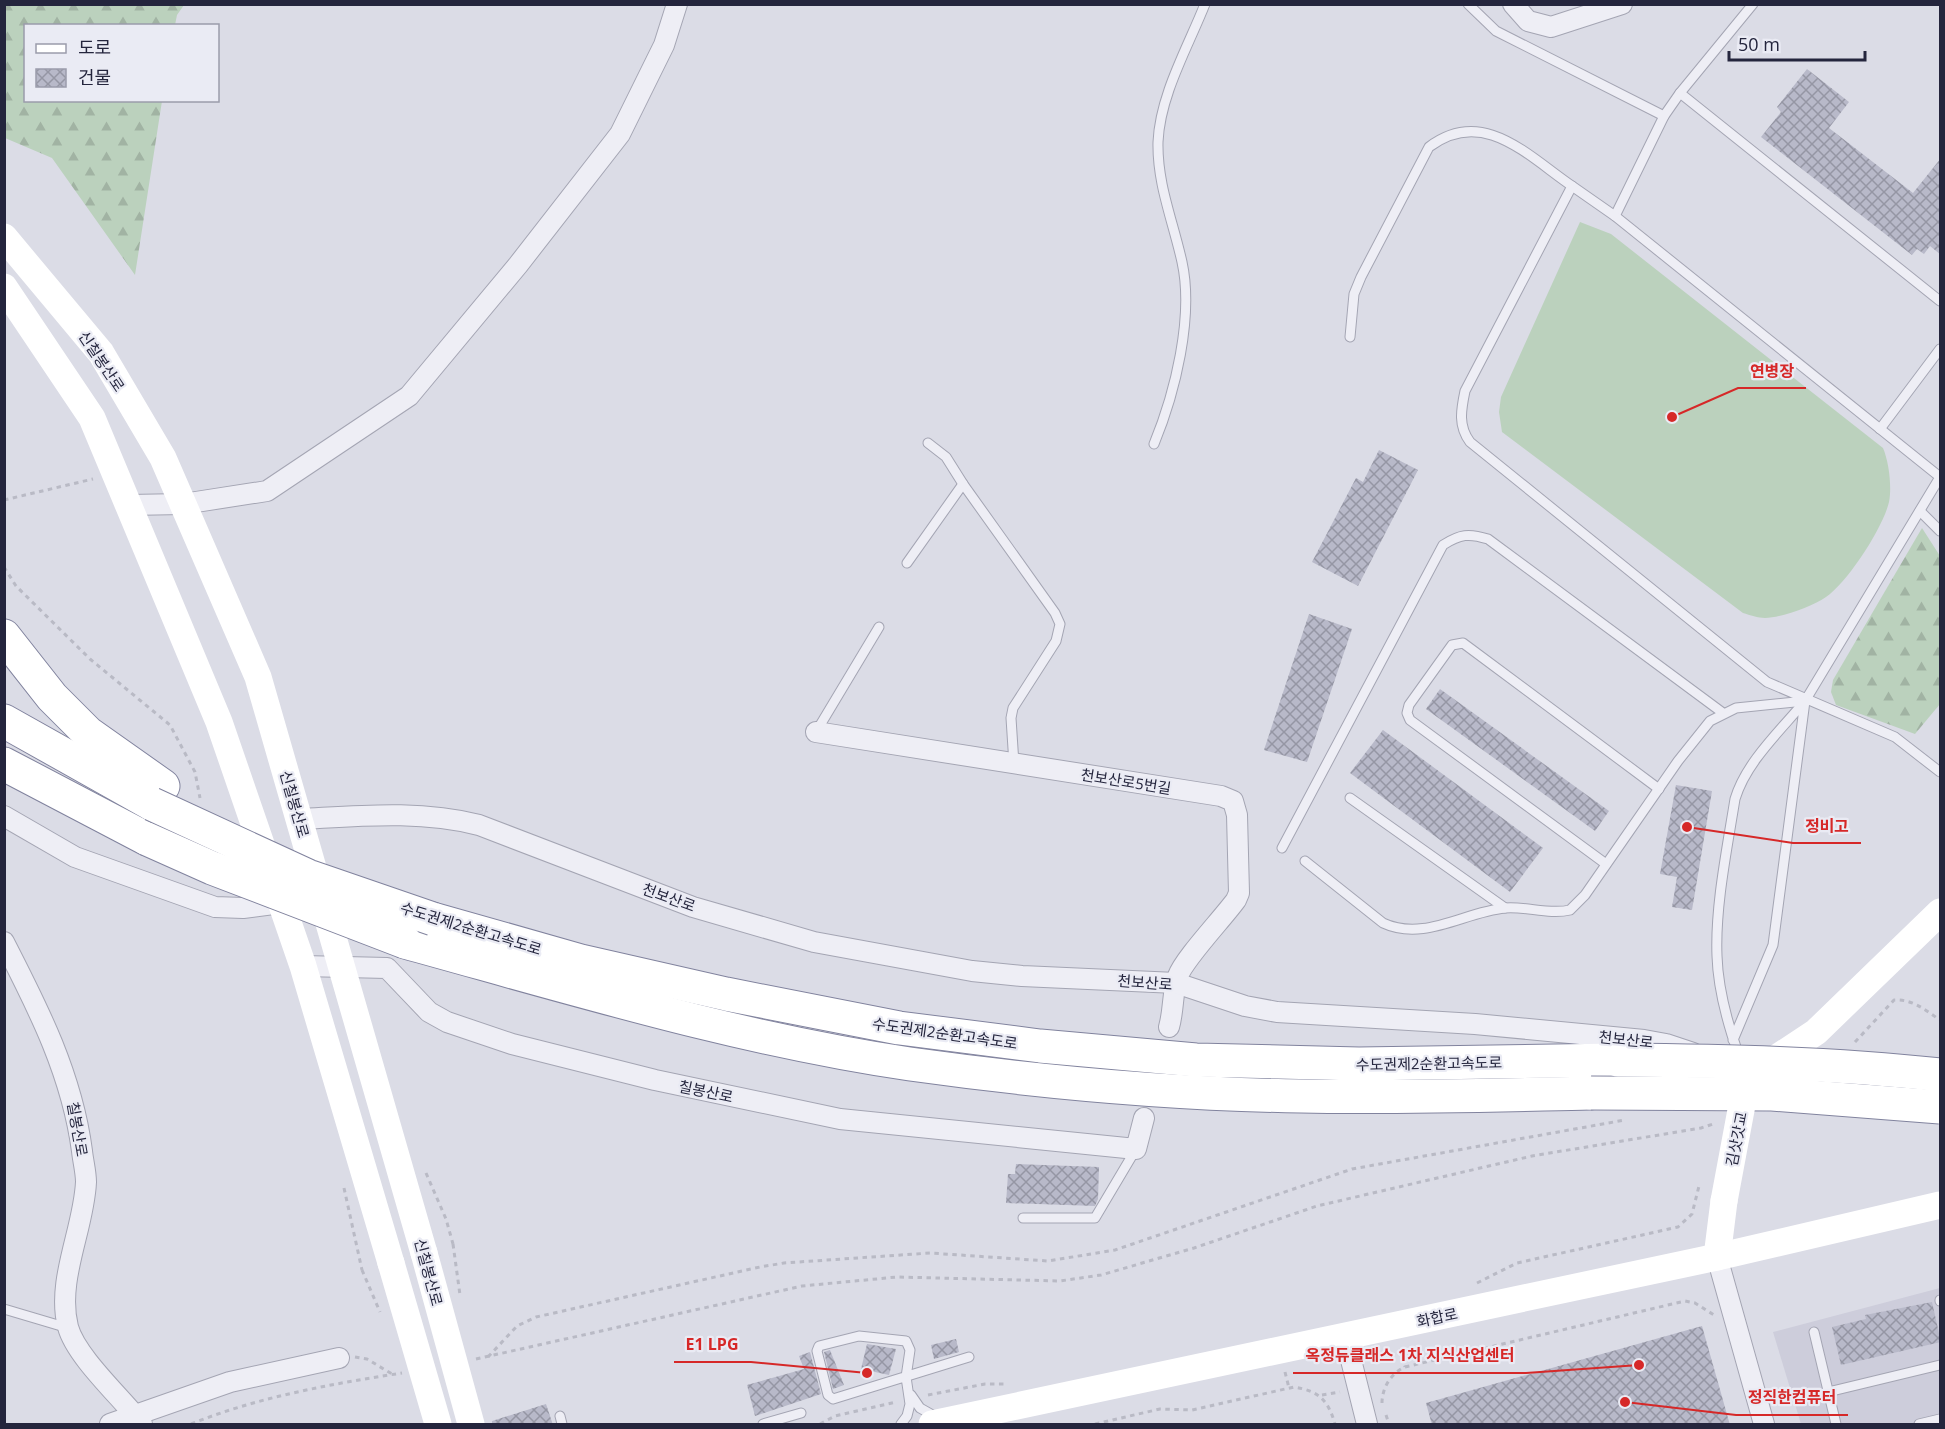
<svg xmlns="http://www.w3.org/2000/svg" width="1945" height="1429" viewBox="0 0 1945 1429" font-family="'Open Sans','Noto Sans KR',sans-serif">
  <defs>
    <pattern id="forest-firs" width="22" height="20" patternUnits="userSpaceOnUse" patternTransform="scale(1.5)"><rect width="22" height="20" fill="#bbd1bd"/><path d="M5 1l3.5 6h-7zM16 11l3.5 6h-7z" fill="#a1b3a3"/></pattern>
    <pattern id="building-cross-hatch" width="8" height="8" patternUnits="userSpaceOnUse" patternTransform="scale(1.5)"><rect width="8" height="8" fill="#b8b9c9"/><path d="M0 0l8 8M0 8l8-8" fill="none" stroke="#9596a4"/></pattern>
  </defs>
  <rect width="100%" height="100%" fill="#dbdce6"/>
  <polygon fill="#cdcddb" points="1940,1288 1940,1424 1801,1424 1773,1332"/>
  <g fill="url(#forest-firs)">
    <polygon points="5,4 184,5 177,15 175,25 26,26 26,100 162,101 135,275 52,158 5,138"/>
    <polygon points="1922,528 1940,556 1940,704 1915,734 1836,705 1831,692 1833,680"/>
  </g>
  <path fill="#bbd1bd" d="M1580,222L1611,234L1883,448C1889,462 1892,487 1889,502C1883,528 1847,583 1826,597C1813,606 1781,618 1765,618C1758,618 1750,615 1743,613L1502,432L1499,412L1501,397Z"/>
  <g fill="url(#building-cross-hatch)">
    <polygon points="1807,69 1849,102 1829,128 1913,193 1941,158 1941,255 1930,246 1924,254 1917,249 1912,255 1761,137 1781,112 1777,107"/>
    <polygon points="1379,450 1418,470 1358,586 1312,562 1356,478 1363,482"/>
    <polygon points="1309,614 1352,629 1307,762 1264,750"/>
    <polygon points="1440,689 1609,811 1595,831 1426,709"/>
    <polygon points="1383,730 1543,848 1510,892 1350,773"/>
    <polygon points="1676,785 1712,791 1692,910 1672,907 1677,877 1660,874"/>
    <polygon points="1016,1164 1099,1167 1098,1199 1095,1206 1006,1203 1008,1174 1015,1174"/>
    <polygon points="1932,1302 1941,1342 1841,1365 1832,1327 1866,1319 1865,1315"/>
    <polygon points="1702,1326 1730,1425 1432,1425 1426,1403"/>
    <polygon points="956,1339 959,1352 934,1359 931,1345"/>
    <polygon points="867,1344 896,1349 889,1375 861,1369"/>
    <polygon points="830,1350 844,1385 833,1389 824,1352"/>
    <polygon points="810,1352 821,1394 755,1416 747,1385 804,1369 799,1356"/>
    <polygon points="546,1404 553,1425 492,1425 492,1421"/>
  </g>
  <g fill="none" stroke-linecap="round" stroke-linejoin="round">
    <g stroke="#a4a5b3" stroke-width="11">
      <g id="lane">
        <polyline points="1468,4 1496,31 1664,116"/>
        <polyline points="1680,93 1753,4"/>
        <polyline points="1615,216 1664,116 1680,93 1940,301"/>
        <path d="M1350,337L1354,294L1361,277L1429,147C1483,106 1528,156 1572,186"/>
        <polyline points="1880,429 1940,349"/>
        <polyline points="928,443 946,457 963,484"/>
        <path d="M1154,444C1175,393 1194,317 1182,262C1173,221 1157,184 1158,142C1160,95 1188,47 1205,4"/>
        <polyline points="1920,511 1940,531"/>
        <polyline points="907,563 963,484 1055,613 1060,624 1056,641 1013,708 1011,718 1014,764"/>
        <path d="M1805,701L1940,477L1615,216L1572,186L1465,391C1461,410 1458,426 1470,442L1767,682L1895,737L1940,772"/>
        <polyline points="816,732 879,627"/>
        <polyline points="1350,798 1505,908"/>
        <path d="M1282,848L1443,545C1460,534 1469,533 1488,539L1723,713"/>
        <path d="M1305,861L1383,923C1424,942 1464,912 1505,908C1526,906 1549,915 1570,910L1585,895L1678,761L1710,721L1736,708L1805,701"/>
        <polyline points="1606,864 1410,720 1407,713 1409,705 1452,645 1463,643 1659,789"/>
        <path d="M1733,1040L1773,945L1805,701C1781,730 1746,762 1735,799C1727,849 1715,907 1717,956C1718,989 1728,1025 1739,1056"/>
        <polyline points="1023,1218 1095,1218 1136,1149"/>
        <polyline points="1940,1300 1940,1301"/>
        <polyline points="4,1309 68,1328"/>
        <polyline points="1814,1332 1836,1424"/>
        <polyline points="1828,1392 1940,1365"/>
        <polyline points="911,1395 920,1408 936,1417"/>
        <polyline points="560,1416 562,1424"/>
        <polyline points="763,1424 801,1413"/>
        <polyline points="901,1424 907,1416 910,1404 906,1377 910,1350 906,1341 859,1336 819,1346 817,1351 828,1395 833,1399 969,1357"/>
        <polyline points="1919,1424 1940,1419"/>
      </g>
    </g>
    <g stroke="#a4a5b3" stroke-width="22">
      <g id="street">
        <polyline points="1513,4 1528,21 1551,27 1622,4"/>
        <polyline points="129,505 183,504 267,491 409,396 518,265 620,134 664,45 677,4"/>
        <path d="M816,732L1221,796L1233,801L1237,815L1239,893L1236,900C1223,918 1184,959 1178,976C1172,992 1174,1010 1169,1027"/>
        <polyline points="4,816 75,857 215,907 243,908 281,903"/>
        <path d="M300,819C360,816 419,810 479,825L693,907L814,942L972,971L1022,976L1176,983L1245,1006L1277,1012L1475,1024L1644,1040L1666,1044L1693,1053"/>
        <path d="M4,942C39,1010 72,1075 82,1151C83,1161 86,1172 86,1182C84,1229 56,1280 68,1327C76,1357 123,1399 142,1424"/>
        <polyline points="303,966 387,968 429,1012 447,1022 512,1044 655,1080 840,1119 1136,1149 1144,1118"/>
        <polyline points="1717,1257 1764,1424"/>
        <polyline points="1345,1336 1367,1424"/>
        <polyline points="110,1424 230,1382 339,1358"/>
      </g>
    </g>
    <g stroke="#81839e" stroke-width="35">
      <g id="highway">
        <polyline points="4,636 52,697 88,733 163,786"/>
        <polyline points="4,721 152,804"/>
        <polyline points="4,764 147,839"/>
        <polyline points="433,919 581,961 726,994 899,1028 1040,1046 1196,1060 1359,1064 1618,1060"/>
        <path d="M405,942C572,988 739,1039 910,1064C1039,1082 1171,1094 1301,1096C1398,1098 1495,1095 1591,1093"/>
      </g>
    </g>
    <g stroke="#b9bac5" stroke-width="3" stroke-dasharray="4.5 4.5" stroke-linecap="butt">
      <polyline points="4,500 93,479"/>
      <polyline points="4,567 16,586 90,659 170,725 195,772 200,798"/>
      <path d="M1855,1042L1894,1000C1913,999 1925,1010 1940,1020"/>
      <polyline points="426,1173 446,1219 453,1244"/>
      <polyline points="344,1188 362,1270"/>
      <polyline points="1477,1283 1517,1263 1678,1227 1692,1214 1699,1186"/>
      <polyline points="1401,1348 1405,1367"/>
      <polyline points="355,1357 367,1359 392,1374"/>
      <polyline points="488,1357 517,1326 536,1317 760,1267 784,1263 930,1253 1048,1261 1115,1250 1352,1169 1625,1120"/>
      <polyline points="476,1359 802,1286 897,1277 1060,1281 1101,1275 1194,1248 1317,1206 1532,1156 1701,1128 1716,1123"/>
      <polyline points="1285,1372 1289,1388"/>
      <polyline points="928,1395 985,1384 1005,1384"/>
      <polyline points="1322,1395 1340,1392"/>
      <path d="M1382,1403C1382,1388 1391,1373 1405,1367L1685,1301L1695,1303L1714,1315"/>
      <polyline points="1386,1415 1389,1424"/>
      <path d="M191,1424C258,1397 331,1384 402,1373"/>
      <polyline points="820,1424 835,1416 896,1402"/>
      <path d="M1095,1424L1160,1409L1192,1410L1294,1387C1319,1391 1328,1400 1335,1424"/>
    </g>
    <use href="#lane" stroke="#eeeef5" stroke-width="9"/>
    <use href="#street" stroke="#eeeef5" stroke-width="20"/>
    <g stroke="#fff" stroke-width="27">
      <polyline points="4,237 101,353 163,458 258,677 424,1253"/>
      <polyline points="4,287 92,418 219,722 303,966 391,1263"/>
      <polyline points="1763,1067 1816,1032 1940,912"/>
      <polyline points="1717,1257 1724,1201"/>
      <polyline points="932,1424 1717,1257 1940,1205"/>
    </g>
    <use href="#highway" stroke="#fff" stroke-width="33"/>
    <g stroke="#81839e" stroke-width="35" stroke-linecap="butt">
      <g id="highway-bridge">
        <polyline points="152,804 308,876 433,919"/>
        <polyline points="147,839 212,868 405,942"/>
        <path d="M1618,1060C1725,1061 1833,1063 1940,1075"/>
        <polyline points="1591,1093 1772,1094 1940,1107"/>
      </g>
    </g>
    <g stroke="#b9bac5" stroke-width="3" stroke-dasharray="4.5 4.5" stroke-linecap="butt">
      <polyline points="453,1244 460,1295"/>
      <polyline points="362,1270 380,1312"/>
    </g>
    <g stroke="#fff" stroke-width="27">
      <polyline points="1724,1201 1747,1078"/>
      <polyline points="424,1253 471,1424"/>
      <polyline points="391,1263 438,1424"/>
    </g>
    <use href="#highway-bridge" stroke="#fff" stroke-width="33"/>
  </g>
  <g text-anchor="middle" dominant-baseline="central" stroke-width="4.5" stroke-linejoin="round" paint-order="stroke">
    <g font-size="15" fill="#24253d" stroke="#eaebf4">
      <text transform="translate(102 361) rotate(56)">신칠봉산로</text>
      <text transform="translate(1126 781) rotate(9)">천보산로5번길</text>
      <text transform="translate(295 804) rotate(74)">신칠봉산로</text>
      <text transform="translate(669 897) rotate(20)">천보산로</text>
      <text transform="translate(471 928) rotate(17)">수도권제2순환고속도로</text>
      <text transform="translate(1145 982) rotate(4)">천보산로</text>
      <text transform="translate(945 1033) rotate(8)">수도권제2순환고속도로</text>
      <text transform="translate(1626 1039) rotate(6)">천보산로</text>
      <text transform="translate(1429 1063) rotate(-1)">수도권제2순환고속도로</text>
      <text transform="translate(706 1091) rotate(12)">칠봉산로</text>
      <text transform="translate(78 1129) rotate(80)">칠봉산로</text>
      <text transform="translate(1736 1139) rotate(-79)">김삿갓교</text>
      <text transform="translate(429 1272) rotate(75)">신칠봉산로</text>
      <text transform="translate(1437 1317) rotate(-12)">화합로</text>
    </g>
  </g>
  <path fill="none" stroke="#d62828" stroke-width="2" d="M1672 417L1738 388H1806M1687 827L1793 843H1861M867 1373L751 1362H674M1639 1365L1526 1373H1293M1625 1402L1736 1415H1848"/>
  <g fill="#d62828" stroke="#eaebf4" stroke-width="2">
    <circle cx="1672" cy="417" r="6"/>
    <circle cx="1687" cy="827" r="6"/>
    <circle cx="867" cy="1373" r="6"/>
    <circle cx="1639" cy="1365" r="6"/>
    <circle cx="1625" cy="1402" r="6"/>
  </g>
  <g font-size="16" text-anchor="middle" font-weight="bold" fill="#d62828" stroke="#eaebf4" stroke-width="4.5" stroke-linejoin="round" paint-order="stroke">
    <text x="1772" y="377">연병장</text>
    <text x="1827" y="832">정비고</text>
    <text x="712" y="1350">E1 LPG</text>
    <text x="1410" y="1361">옥정듀클래스 1차 지식산업센터</text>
    <text x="1792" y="1403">정직한컴퓨터</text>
  </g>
  <rect width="1945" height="1429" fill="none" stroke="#24253d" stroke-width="12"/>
  <rect x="24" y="24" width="195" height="78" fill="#eaebf4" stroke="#9b9cab" stroke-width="1.5"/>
  <rect x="36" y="44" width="30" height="9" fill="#ffffff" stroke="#9b9cab" stroke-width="1.5"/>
  <text x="78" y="54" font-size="18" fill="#24253d">도로</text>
  <rect x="36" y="69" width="30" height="18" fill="url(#building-cross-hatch)" stroke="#9b9cab" stroke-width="1.5"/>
  <text x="78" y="84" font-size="18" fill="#24253d">건물</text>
  <path d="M1729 51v9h136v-9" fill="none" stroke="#24253d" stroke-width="3"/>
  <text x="1738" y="51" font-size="18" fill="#24253d" stroke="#eaebf4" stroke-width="4.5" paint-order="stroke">50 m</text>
</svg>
